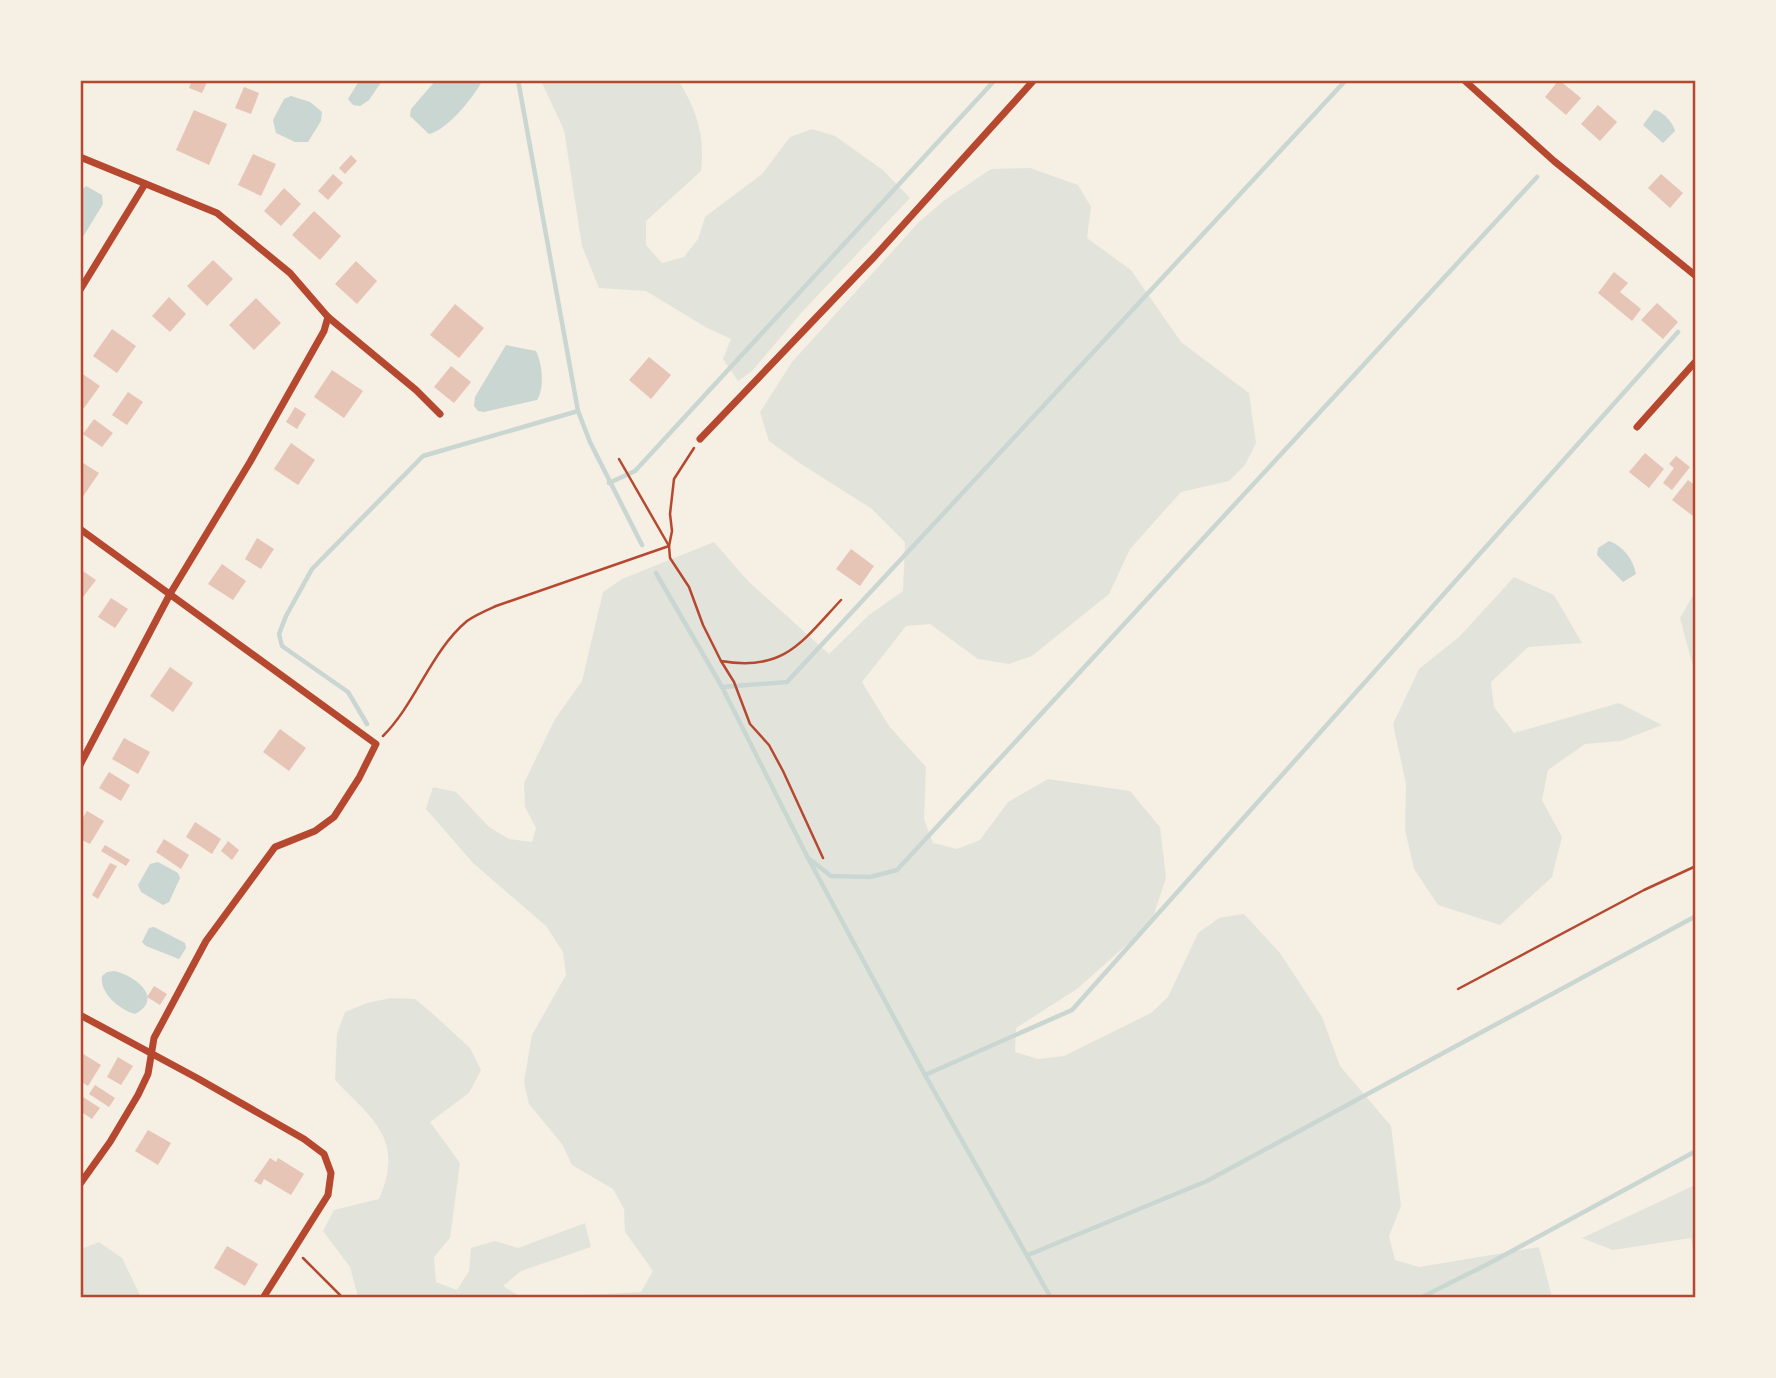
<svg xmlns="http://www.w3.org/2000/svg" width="1776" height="1378" viewBox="0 0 1776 1378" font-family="Lato,sans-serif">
  <rect width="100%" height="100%" fill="#f6efe4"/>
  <g fill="#e2e4dc">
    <path d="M541,81H679C697,112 705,134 701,171L646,221V245L662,263L684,257L698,239L705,217L762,174L790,137L812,129L835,136L883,170L910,198L802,312L752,371L738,381L723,359L731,339L707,328L646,291L599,288L582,246L564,130Z"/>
    <polygon points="1030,168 1078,185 1091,207 1087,238 1131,270 1181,342 1249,393 1256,443 1245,465 1229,481 1181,492 1130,549 1109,594 1032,656 1009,664 978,659 930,624 906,626 862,682 889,726 926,767 924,819 933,843 957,849 980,840 1008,802 1048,779 1130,791 1160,827 1166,878 1151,923 1077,989 1016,1028 1015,1052 1038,1059 1064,1056 1151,1013 1168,997 1198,933 1219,918 1244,914 1280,953 1322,1017 1340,1066 1391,1126 1401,1206 1389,1236 1395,1260 1419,1267 1539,1247 1552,1297 545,1297 641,1292 653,1271 625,1232 624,1209 613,1189 572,1165 562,1144 529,1104 524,1082 532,1035 566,975 563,952 546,926 473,863 426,809 433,787 456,792 489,827 509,839 532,842 536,828 525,807 524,783 555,719 582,681 603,592 622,579 714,542 748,581 829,654 869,615 903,591 905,542 872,509 798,462 769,441 760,412 792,362 919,222 946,199 991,169"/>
    <polygon points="1514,577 1554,595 1582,643 1528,647 1491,682 1494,707 1514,733 1619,703 1662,725 1621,741 1585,744 1548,770 1542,800 1562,837 1552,877 1500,925 1438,905 1414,869 1405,830 1406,784 1393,724 1419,669 1460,636"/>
    <polygon points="1695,592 1695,674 1680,618"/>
    <path d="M391,998L415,999L433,1014L470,1048L481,1070L469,1093L430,1122L460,1163L450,1238L434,1257L436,1282L457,1290L469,1271L471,1248L495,1241L518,1248L585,1223L591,1247L521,1271L503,1286L521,1297H358L350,1267L323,1231L334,1210L379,1199C405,1139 373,1120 335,1080L337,1034L345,1012L367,1003Z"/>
    <polygon points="1695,1185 1695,1262 1691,1238 1613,1250 1582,1238"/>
    <polygon points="99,1242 122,1258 141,1297 81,1297 81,1249"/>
  </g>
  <g fill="#c9d6d2">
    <path d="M436,80L480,81L481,83C472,99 447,130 429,134L410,116L411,109Z"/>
    <polygon points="359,81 382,81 369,100 360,106 353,105 348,99"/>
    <polygon points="291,96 310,102 322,112 321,121 308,142 295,142 276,133 273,120 284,99"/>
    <path d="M1654,110C1663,111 1673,123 1675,131L1663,143L1643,125Z"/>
    <polygon points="86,186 102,195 103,204 81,240 81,191"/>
    <path d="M506,345L536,351C542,363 545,388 537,400L484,412L478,411L474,406L475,397Z"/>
    <path d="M1609,541C1623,546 1633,559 1636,574L1623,582L1597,555L1598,548Z"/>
    <polygon points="158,862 178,873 180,878 169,902 163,905 141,892 138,885 150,864"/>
    <polygon points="154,927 185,943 186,948 179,959 146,946 142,942 149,928"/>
    <path d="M114,971C134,975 165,998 135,1014C120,1010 99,993 102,976L107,972Z"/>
  </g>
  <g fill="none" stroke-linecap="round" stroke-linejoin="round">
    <g stroke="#c9d6d2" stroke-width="4.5">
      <polyline points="518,80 578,411 590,442 642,545"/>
      <polyline points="609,483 635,471 995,80"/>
      <polyline points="656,573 722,687 808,858 925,1075 1051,1298"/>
      <polyline points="722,687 787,682 1346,80"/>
      <polyline points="367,724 348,692 282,646 279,634 286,616 312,569 423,456 578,411"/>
      <polyline points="808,858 831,876 870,877 897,870 1537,177"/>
      <polyline points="925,1075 1072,1010 1678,332"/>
      <polyline points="1028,1255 1207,1181 1696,916"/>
      <polyline points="1420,1298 1488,1264 1696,1151"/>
    </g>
  </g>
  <g fill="#e6c5b7">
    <polygon points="192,80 208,80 202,93 189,88"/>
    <polygon points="1559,80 1581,98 1566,115 1545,97"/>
    <polygon points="244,87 259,93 251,114 235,108"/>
    <polygon points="1598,105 1617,122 1600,141 1581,124"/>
    <polygon points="194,110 227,124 209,165 176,150"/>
    <polygon points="253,154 276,164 261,196 238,185"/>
    <polygon points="351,155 357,161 345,174 339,168"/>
    <polygon points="333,174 343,183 328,200 318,191"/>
    <polygon points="1661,174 1683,193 1670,208 1648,188"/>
    <polygon points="284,188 301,204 281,226 264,211"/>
    <polygon points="314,211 341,236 320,260 292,235"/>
    <polygon points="213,260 233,279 207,306 187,286"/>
    <polygon points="356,261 377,281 357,304 335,284"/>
    <polygon points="1614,272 1628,283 1620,292 1641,309 1632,321 1598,293"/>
    <polygon points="169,297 186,314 170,332 152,316"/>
    <polygon points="256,298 281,323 254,350 229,325"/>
    <polygon points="1657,303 1678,322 1663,339 1641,320"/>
    <polygon points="455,304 484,328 459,358 430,335"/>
    <polygon points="112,329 136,346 117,373 93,356"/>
    <polygon points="649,357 671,375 651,399 629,380"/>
    <polygon points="451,366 471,382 454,403 434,387"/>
    <polygon points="332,370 363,391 344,418 314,397"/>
    <polygon points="80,372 100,386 84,408 80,406"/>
    <polygon points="128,392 143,402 127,425 112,415"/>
    <polygon points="295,407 306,414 297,429 286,422"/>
    <polygon points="94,419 113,433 102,447 83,434"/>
    <polygon points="291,443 315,460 298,485 274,469"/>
    <polygon points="1645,453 1664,469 1649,488 1629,472"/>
    <polygon points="1676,456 1690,467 1672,490 1663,483 1674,468 1669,464"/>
    <polygon points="80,461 99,473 80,501"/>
    <polygon points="1688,480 1696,486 1696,512 1693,516 1672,500"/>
    <polygon points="257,538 274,549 261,569 245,559"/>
    <polygon points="851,549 874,566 860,586 836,569"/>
    <polygon points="222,564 246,581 233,600 208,584"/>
    <polygon points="80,569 96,580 80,601"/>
    <polygon points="111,598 128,609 115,628 98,617"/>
    <polygon points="170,667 193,683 173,712 150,696"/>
    <polygon points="280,729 306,748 289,771 263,752"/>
    <polygon points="124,738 150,752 138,774 112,759"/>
    <polygon points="109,772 130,785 121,801 99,788"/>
    <polygon points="87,811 104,821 90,844 80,839 80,822"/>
    <polygon points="195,822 221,839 212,854 186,837"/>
    <polygon points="164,839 189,855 181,869 156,852"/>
    <polygon points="228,841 239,850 232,860 221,851"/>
    <polygon points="105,845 130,860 126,866 101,851"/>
    <polygon points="110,863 117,866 98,899 92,895"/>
    <polygon points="154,986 167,994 160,1005 147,997"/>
    <polygon points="80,1052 101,1065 88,1086 80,1081"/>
    <polygon points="118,1057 133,1066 121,1085 107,1077"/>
    <polygon points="95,1085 115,1098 109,1107 89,1094"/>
    <polygon points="80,1095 100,1108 92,1119 80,1111"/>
    <polygon points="148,1130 171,1143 158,1165 135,1151"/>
    <polygon points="270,1158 276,1162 278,1158 304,1174 291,1195 264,1179 261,1185 254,1181"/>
    <polygon points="227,1246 258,1264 245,1286 214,1268"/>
  </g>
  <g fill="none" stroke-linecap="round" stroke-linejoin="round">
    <g stroke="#b5482f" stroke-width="2.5">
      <path d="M694,448L674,479L670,514L672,531L669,546L670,558L689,587L703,625L721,661C784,672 802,642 841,600"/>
      <polyline points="721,661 734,682 750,724 769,745 783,771 823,858"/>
      <path d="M383,736C416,703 431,651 467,621C475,615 487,610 496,606L669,546L619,459"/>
      <polyline points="1458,989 1644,890 1696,866"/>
      <polyline points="303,1258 343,1298"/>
    </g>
    <g stroke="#b5482f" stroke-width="7">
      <polyline points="1464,80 1554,161 1696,276"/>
      <polyline points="80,157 217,213 290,273 328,317 324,331 250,462 170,594 80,765"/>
      <polyline points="80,290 145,184"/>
      <polyline points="328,317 416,390 440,414"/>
      <polyline points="1637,427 1696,361"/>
      <polyline points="700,439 875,256 1034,80"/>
      <polyline points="80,529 376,744 359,778 334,817 315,831 275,847 206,941 154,1038 148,1074 138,1095 110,1142 80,1184"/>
      <polyline points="80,1015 197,1078 304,1139 324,1154 331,1173 328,1195 263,1298"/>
    </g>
  </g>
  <rect width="1776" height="1378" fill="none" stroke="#f6efe4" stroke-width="164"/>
  <rect x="82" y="82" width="1612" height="1214" fill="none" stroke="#b5482f" stroke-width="2.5"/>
</svg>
